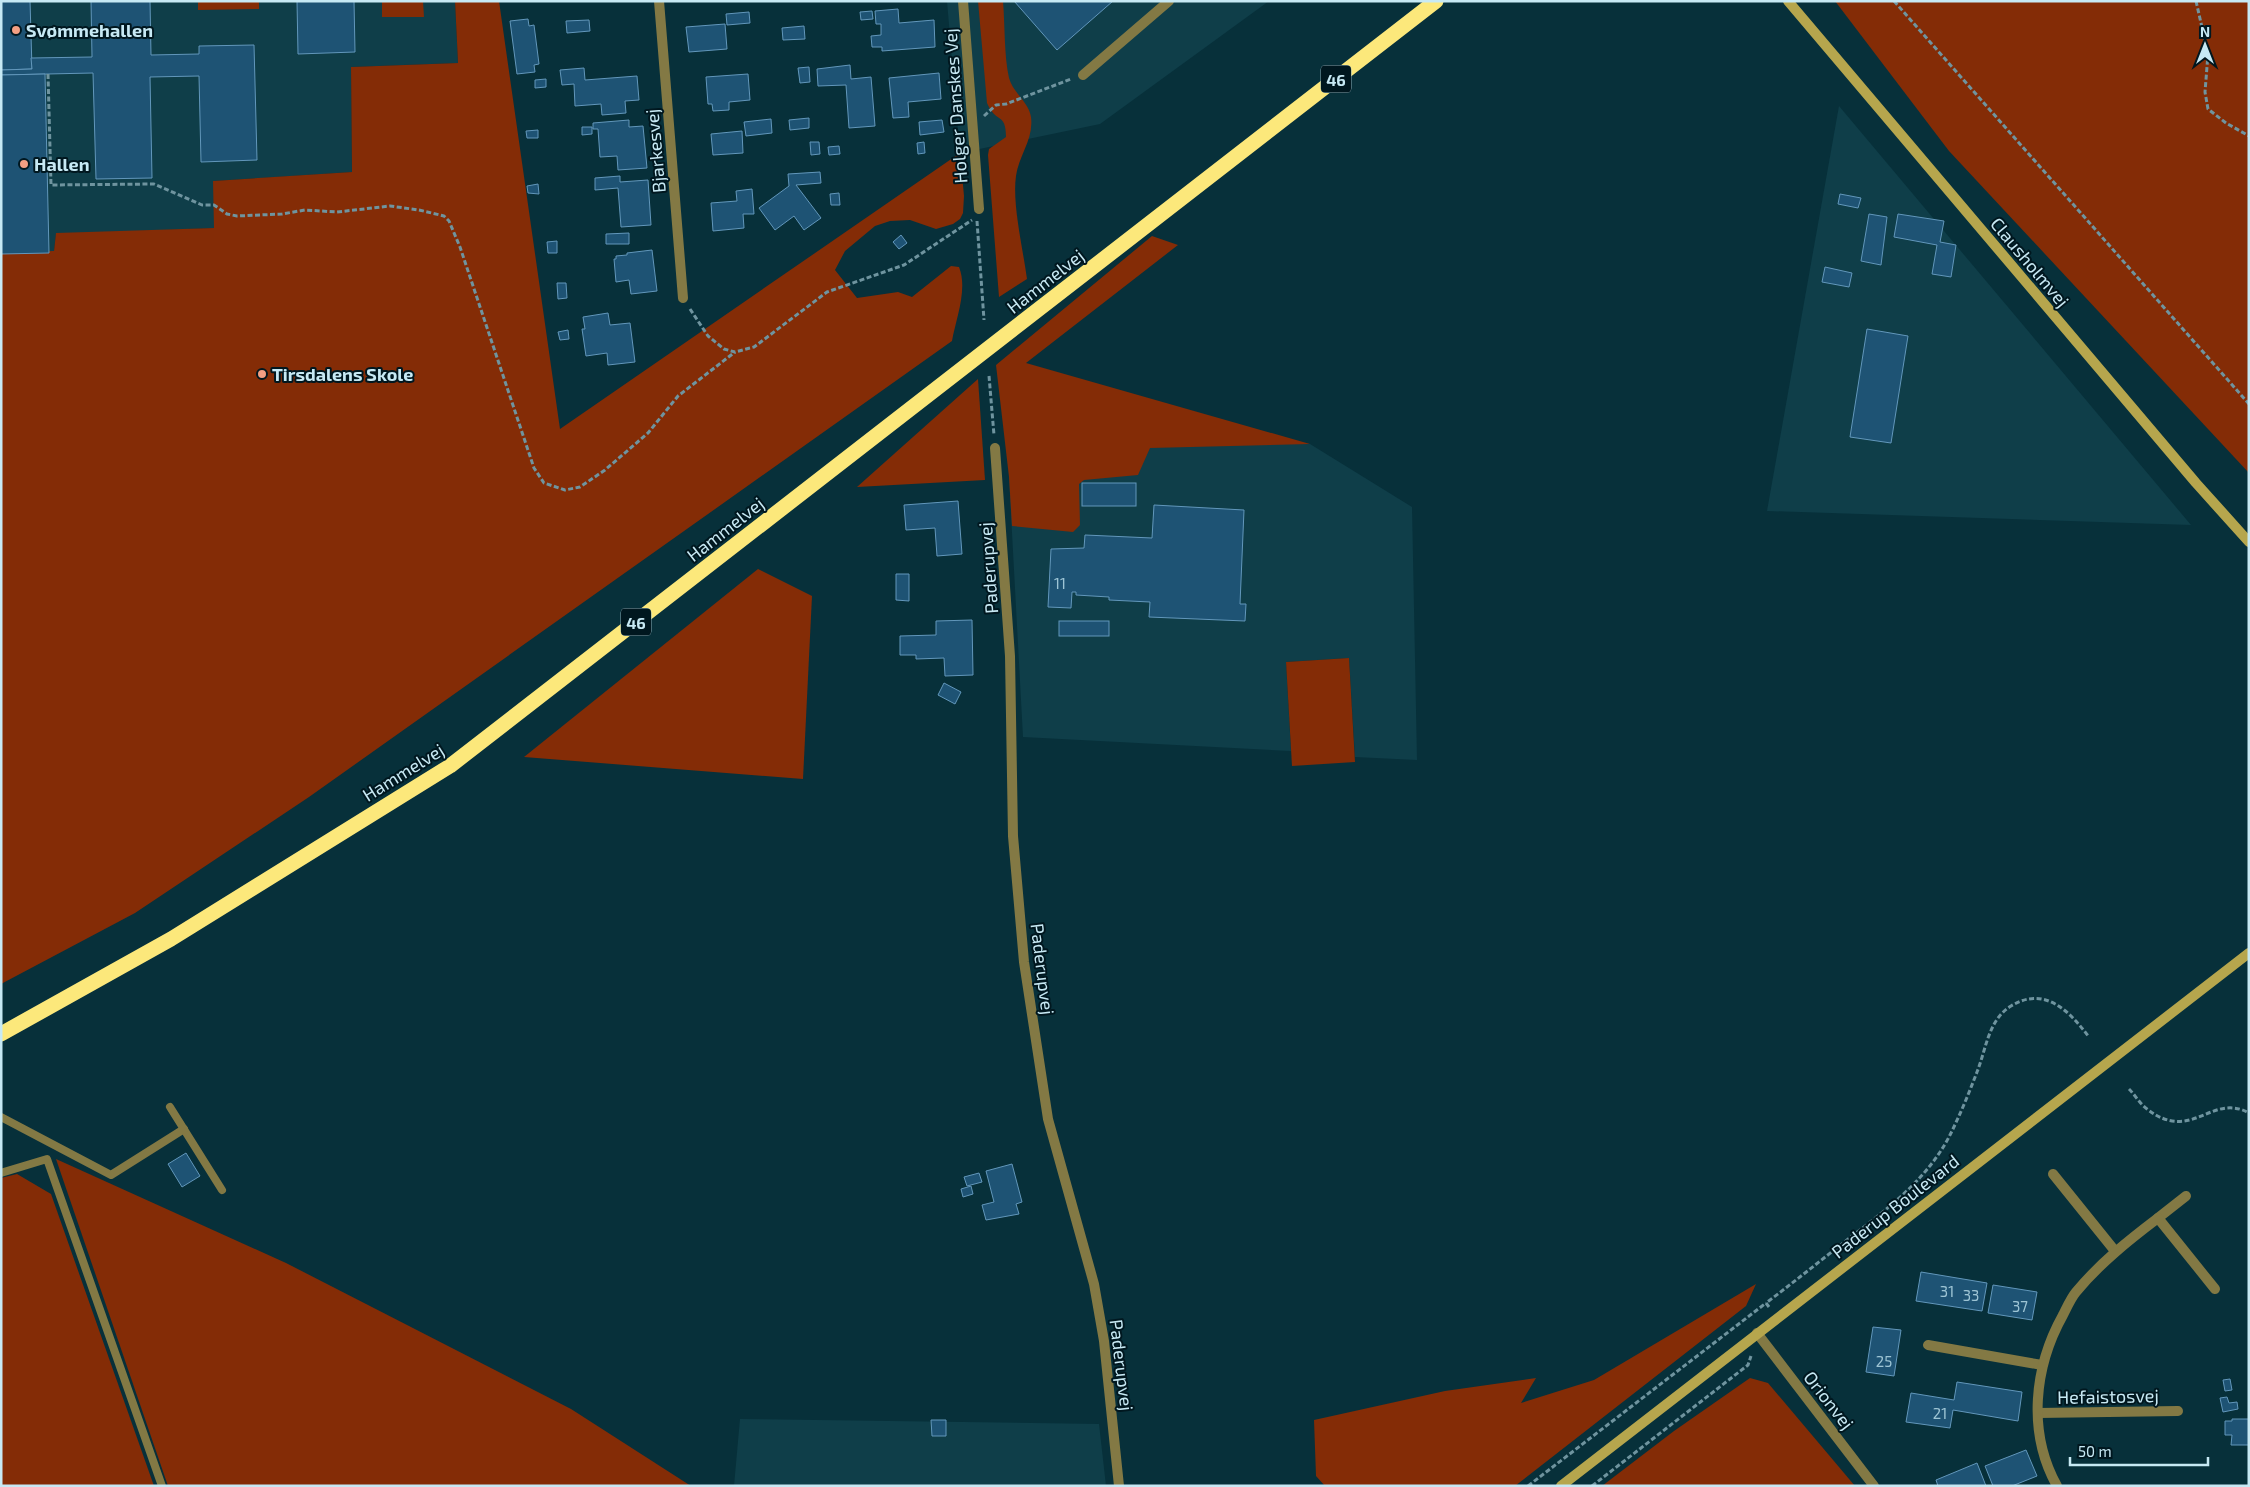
<svg xmlns="http://www.w3.org/2000/svg" width="2250" height="1487" viewBox="0 0 2250 1487" font-family="'Exo 2',sans-serif">
  <rect width="100%" height="100%" fill="#07303a"/>
  <g fill="#0f3e49">
    <polygon points="1,1 455,1 458,63 351,67 352,172 214,181 215,228 56,234 54,251 75,742"/>
    <polygon points="947,1 1269,1 1100,124 960,153"/>
    <polygon points="1839,106 2191,525 1767,511"/>
    <polygon points="1145,433 1310,444 1412,507 1417,760 1355,757 1349,658 1286,662 1291,751 1023,737 1009,477"/>
    <polygon points="740,1419 1099,1424 1106,1486 734,1486"/>
  </g>
  <g fill="#842c06">
    <polygon points="198,1 259,1 259,9 198,10"/>
    <polygon points="382,1 423,1 424,17 382,17"/>
    <path d="M455,1H499L560,429L960,153L964,196L963,213L960,219L953,224L936,229L910,220L890,221L875,226L845,251L835,270L857,298L898,292L912,297L951,266L959,267C968,289 956,319 952,341L309,797L135,913L1,984V252L54,251L56,233L214,228L213,181L352,172L351,67L458,63Z"/>
    <path d="M978,1H1003C1005,25 1004,55 1009,78C1013,93 1029,102 1031,117C1034,139 1019,155 1016,176C1012,204 1023,249 1027,279L999,297L988,155L989,149L1006,137C1006,112 996,124 987,103Z"/>
    <polygon points="1835,1 2249,1 2249,473 1949,151"/>
    <polygon points="1152,236 1178,245 1026,363 1310,444 1150,448 1138,475 1084,480 1079,484 1080,525 1073,532 1012,526 1009,477 996,365"/>
    <polygon points="978,379 985,480 857,487"/>
    <polygon points="758,569 812,596 803,779 524,757"/>
    <polygon points="1349,658 1355,762 1292,766 1286,662"/>
    <polygon points="56,1159 286,1263 571,1409 691,1486 168,1486"/>
    <polygon points="17,1174 51,1194 154,1486 1,1486 1,1178"/>
    <polygon points="1756,1284 1746,1306 1515,1486 1325,1486 1316,1476 1314,1420 1445,1391 1536,1378 1521,1403 1594,1380"/>
    <polygon points="1750,1378 1768,1383 1855,1486 1602,1486 1674,1431"/>
  </g>
  <g fill="#1e5374" stroke="#6297bb">
    <polygon points="1,1 30,1 32,69 1,70"/>
    <polygon points="91,1 150,1 151,55 199,54 199,46 254,45 257,160 201,162 199,76 150,77 152,178 96,179 93,73 1,75 1,70 32,69 31,58 92,57"/>
    <polygon points="297,1 354,1 355,52 298,54"/>
    <polygon points="1014,1 1113,1 1057,50"/>
    <polygon points="898,9 899,23 934,20 935,47 882,51 882,47 872,47 871,36 881,35 881,24 876,24 875,11"/>
    <polygon points="872,11 873,19 861,20 860,12"/>
    <polygon points="749,12 750,23 727,25 726,14"/>
    <polygon points="528,19 529,26 534,25 539,64 534,65 535,72 517,74 510,21"/>
    <polygon points="589,20 590,31 567,33 566,21"/>
    <polygon points="725,24 727,49 689,52 686,27"/>
    <polygon points="804,26 805,39 783,40 782,28"/>
    <polygon points="850,65 851,79 871,77 875,126 849,128 846,85 818,86 817,69"/>
    <polygon points="809,67 810,82 800,83 798,68"/>
    <polygon points="584,68 585,80 637,76 639,100 625,101 626,113 602,115 601,104 575,106 574,84 562,85 560,70"/>
    <polygon points="939,73 941,99 908,102 909,117 893,118 889,78"/>
    <polygon points="45,74 49,253 1,254 1,75"/>
    <polygon points="748,74 750,100 729,102 729,110 713,111 712,104 708,104 706,77"/>
    <polygon points="546,79 546,87 535,88 535,80"/>
    <polygon points="809,118 809,128 790,130 789,120"/>
    <polygon points="771,119 772,133 746,136 744,122"/>
    <polygon points="629,120 629,127 643,126 647,168 618,170 617,156 600,157 598,129 593,129 593,123"/>
    <polygon points="942,120 944,132 920,135 919,122"/>
    <polygon points="582,127 592,127 592,134 582,135"/>
    <polygon points="538,130 538,138 527,138 526,131"/>
    <polygon points="742,131 743,153 713,155 711,134"/>
    <polygon points="810,142 819,142 820,154 811,155"/>
    <polygon points="924,142 925,153 918,154 917,143"/>
    <polygon points="839,146 840,154 829,155 828,147"/>
    <polygon points="820,172 821,183 796,185 821,218 804,230 794,216 775,230 759,208 789,186 788,174"/>
    <polygon points="620,176 620,182 648,180 651,225 621,227 618,188 595,190 595,178"/>
    <polygon points="538,184 539,194 528,193 527,186"/>
    <polygon points="752,189 754,214 743,214 744,228 713,231 711,203 737,201 736,191"/>
    <polygon points="839,193 840,205 831,205 830,194"/>
    <polygon points="1840,194 1861,198 1858,208 1838,204"/>
    <polygon points="1869,214 1887,217 1881,265 1861,261"/>
    <polygon points="1898,214 1944,221 1940,242 1956,245 1951,277 1932,274 1937,245 1894,237"/>
    <polygon points="629,233 629,244 606,244 606,234"/>
    <polygon points="901,235 907,243 899,249 893,242"/>
    <polygon points="557,241 557,253 548,253 547,242"/>
    <polygon points="652,250 657,291 631,294 629,280 616,282 614,259 616,259 616,256 627,255 627,253"/>
    <polygon points="1825,267 1852,273 1849,287 1822,282"/>
    <polygon points="557,283 566,283 567,298 558,299"/>
    <polygon points="608,313 610,325 630,323 635,362 608,365 607,353 586,356 582,329 585,329 583,317"/>
    <polygon points="1867,329 1908,336 1891,443 1850,437"/>
    <polygon points="568,330 569,339 560,340 558,332"/>
    <rect x="1082" y="483" width="54" height="23"/>
    <polygon points="958,501 962,554 937,556 935,528 906,530 904,505"/>
    <polygon points="1154,505 1244,510 1240,604 1246,604 1245,621 1149,617 1150,602 1109,600 1109,597 1076,595 1076,592 1072,592 1071,608 1048,607 1051,549 1084,548 1085,535 1152,538"/>
    <polygon points="896,574 909,574 909,601 896,600"/>
    <polygon points="972,620 973,675 945,676 944,658 916,659 916,655 900,655 900,636 936,635 936,621"/>
    <rect x="1059" y="621" width="50" height="15"/>
    <polygon points="944,683 961,692 955,704 938,695"/>
    <polygon points="186,1153 200,1176 182,1187 168,1164"/>
    <polygon points="1012,1164 1022,1202 1016,1204 1019,1214 986,1220 982,1205 994,1202 986,1171"/>
    <polygon points="979,1173 982,1182 967,1186 964,1177"/>
    <polygon points="971,1186 973,1194 963,1197 961,1189"/>
    <polygon points="1921,1272 1987,1283 1982,1311 1916,1301"/>
    <polygon points="1993,1285 2037,1292 2032,1320 1988,1313"/>
    <polygon points="1873,1327 1901,1330 1894,1376 1866,1372"/>
    <polygon points="2230,1379 2232,1390 2225,1391 2223,1380"/>
    <polygon points="1957,1382 2022,1392 2018,1421 1953,1410 1950,1428 1906,1422 1911,1393 1954,1400"/>
    <polygon points="2227,1397 2229,1403 2237,1402 2238,1409 2223,1412 2220,1398"/>
    <polygon points="2232,1419 2249,1419 2249,1445 2231,1445 2232,1435 2225,1435 2225,1421 2232,1421"/>
    <polygon points="931,1420 946,1420 946,1436 932,1436"/>
    <polygon points="2026,1450 2037,1476 2012,1486 1993,1486 1985,1466"/>
    <polygon points="1977,1463 1986,1486 1938,1486 1936,1480"/>
  </g>
  <g fill="none" stroke-linecap="round" stroke-linejoin="round">
    <g stroke="#6f949f" stroke-width="3" stroke-dasharray="5 2.5" stroke-linecap="butt">
      <polyline points="1894,1 2249,404"/>
      <polyline points="2196,1 2208,54 2205,92 2208,109 2226,123 2249,136"/>
      <polyline points="48,74 51,185 154,184 202,205 214,205 227,214 237,216 282,214 305,210 337,212 390,206 419,210 444,216 449,221 460,247 534,468 544,483 565,490 580,487 605,470 648,433 678,396 735,352"/>
      <polyline points="984,116 996,105 1006,104 1071,79"/>
      <polyline points="977,221 984,320"/>
      <polyline points="690,309 708,336 724,349 735,352 754,347 827,292 904,265 972,220"/>
      <polyline points="989,376 994,435"/>
      <path d="M2129,1089C2135,1095 2140,1104 2147,1109C2192,1144 2211,1092 2249,1113"/>
      <path d="M1769,1307L1766,1303C1794,1282 1820,1261 1847,1240C1886,1210 1927,1180 1950,1135C1960,1115 1969,1093 1977,1072C1986,1050 1988,1020 2011,1006C2045,985 2070,1012 2089,1037"/>
      <polyline points="1528,1486 1766,1303"/>
      <polyline points="1592,1486 1748,1365 1751,1356"/>
    </g>
    <g stroke="#837944" stroke-width="8">
      <polyline points="170,1107 222,1190"/>
      <polyline points="1,1117 111,1175 184,1129"/>
      <polyline points="1,1173 47,1159 162,1486"/>
    </g>
    <g stroke="#837944" stroke-width="10">
      <polyline points="659,1 683,298"/>
      <polyline points="963,1 979,209"/>
      <polyline points="1083,75 1169,1"/>
      <polyline points="995,448 1010,656 1013,836 1024,962 1048,1119 1094,1284 1104,1341 1119,1486"/>
      <polyline points="2053,1174 2115,1251"/>
      <polyline points="2158,1218 2186,1196"/>
      <polyline points="1757,1333 1874,1486"/>
      <polyline points="1928,1345 2042,1365"/>
      <polyline points="2038,1413 2178,1411"/>
      <path d="M2057,1486C2027,1432 2034,1367 2063,1315C2067,1307 2071,1298 2076,1292C2100,1263 2129,1240 2158,1218L2215,1289"/>
    </g>
    <g stroke="#b6a64d" stroke-width="10">
      <polyline points="1788,1 2196,483 2249,542"/>
      <polyline points="1561,1486 2249,953"/>
    </g>
    <polyline stroke="#fce87b" stroke-width="15" points="1,1034 171,939 450,766 1436,1"/>
  </g>
  <g fill="#f39f83" stroke="#00171f" stroke-width="2">
    <circle cx="16" cy="30" r="5"/>
    <circle cx="24" cy="164" r="5"/>
    <circle cx="262" cy="374" r="5"/>
  </g>
  <g text-anchor="middle" dominant-baseline="central" stroke-width="4" stroke-linejoin="round" paint-order="stroke">
    <g font-size="15" fill="#9dc4d4">
      <text x="1060" y="583">11</text>
      <text x="1947" y="1291">31</text>
      <text x="1971" y="1295">33</text>
      <text x="2020" y="1306">37</text>
      <text x="1884" y="1361">25</text>
      <text x="1940" y="1413">21</text>
    </g>
    <g fill="#00171f" stroke="#8baab4" stroke-width="1">
      <rect x="1321" y="65.5" width="30" height="27" rx="4"/>
      <rect x="621" y="608.5" width="30" height="27" rx="4"/>
    </g>
    <g font-size="16" font-weight="bold" fill="#c7e9f4">
      <text x="1336" y="79">46</text>
      <text x="636" y="622">46</text>
    </g>
    <g font-size="18" font-weight="bold" fill="#c7e9f4" stroke="#00171f" text-anchor="start">
      <text x="26" y="30">Svømmehallen</text>
      <text x="34" y="164">Hallen</text>
      <text x="272" y="374">Tirsdalens Skole</text>
    </g>
    <g font-size="18" fill="#c7e9f4" stroke="#00171f">
      <text transform="translate(955 106) rotate(-94)">Holger Danskes Vej</text>
      <text transform="translate(655 151) rotate(-95)">Bjarkesvej</text>
      <text transform="translate(2030 262) rotate(50)">Clausholmvej</text>
      <text transform="translate(1045 281) rotate(-38)">Hammelvej</text>
      <text transform="translate(725 529) rotate(-38)">Hammelvej</text>
      <text transform="translate(988 568) rotate(-94)">Paderupvej</text>
      <text transform="translate(403 772) rotate(-32)">Hammelvej</text>
      <text transform="translate(1043 969) rotate(83)">Paderupvej</text>
      <text transform="translate(1895 1206) rotate(-38)">Paderup Boulevard</text>
      <text transform="translate(1122 1365) rotate(83)">Paderupvej</text>
      <text transform="translate(2108 1396) rotate(-1)">Hefaistosvej</text>
      <text transform="translate(1829 1400) rotate(52)">Orionvej</text>
    </g>
  </g>
  <rect width="2250" height="1487" fill="none" stroke="#c7e9f4" stroke-width="5"/>
  <g transform="translate(2205 45)" stroke="#00171f" stroke-width="4" paint-order="stroke">
  <path d="M0-4L9 19L0 12L-9 19Z" fill="#c7e9f4"/>
  <text y="-8" font-size="14" font-weight="bold" text-anchor="middle" fill="#c7e9f4">N</text>
  </g>
  <path d="M2070 1457v8h138v-8" fill="none" stroke="#c7e9f4" stroke-width="2.5"/>
  <text x="2078" y="1457" font-size="15" fill="#c7e9f4" stroke="#00171f" stroke-width="4" paint-order="stroke">50 m</text>
</svg>
